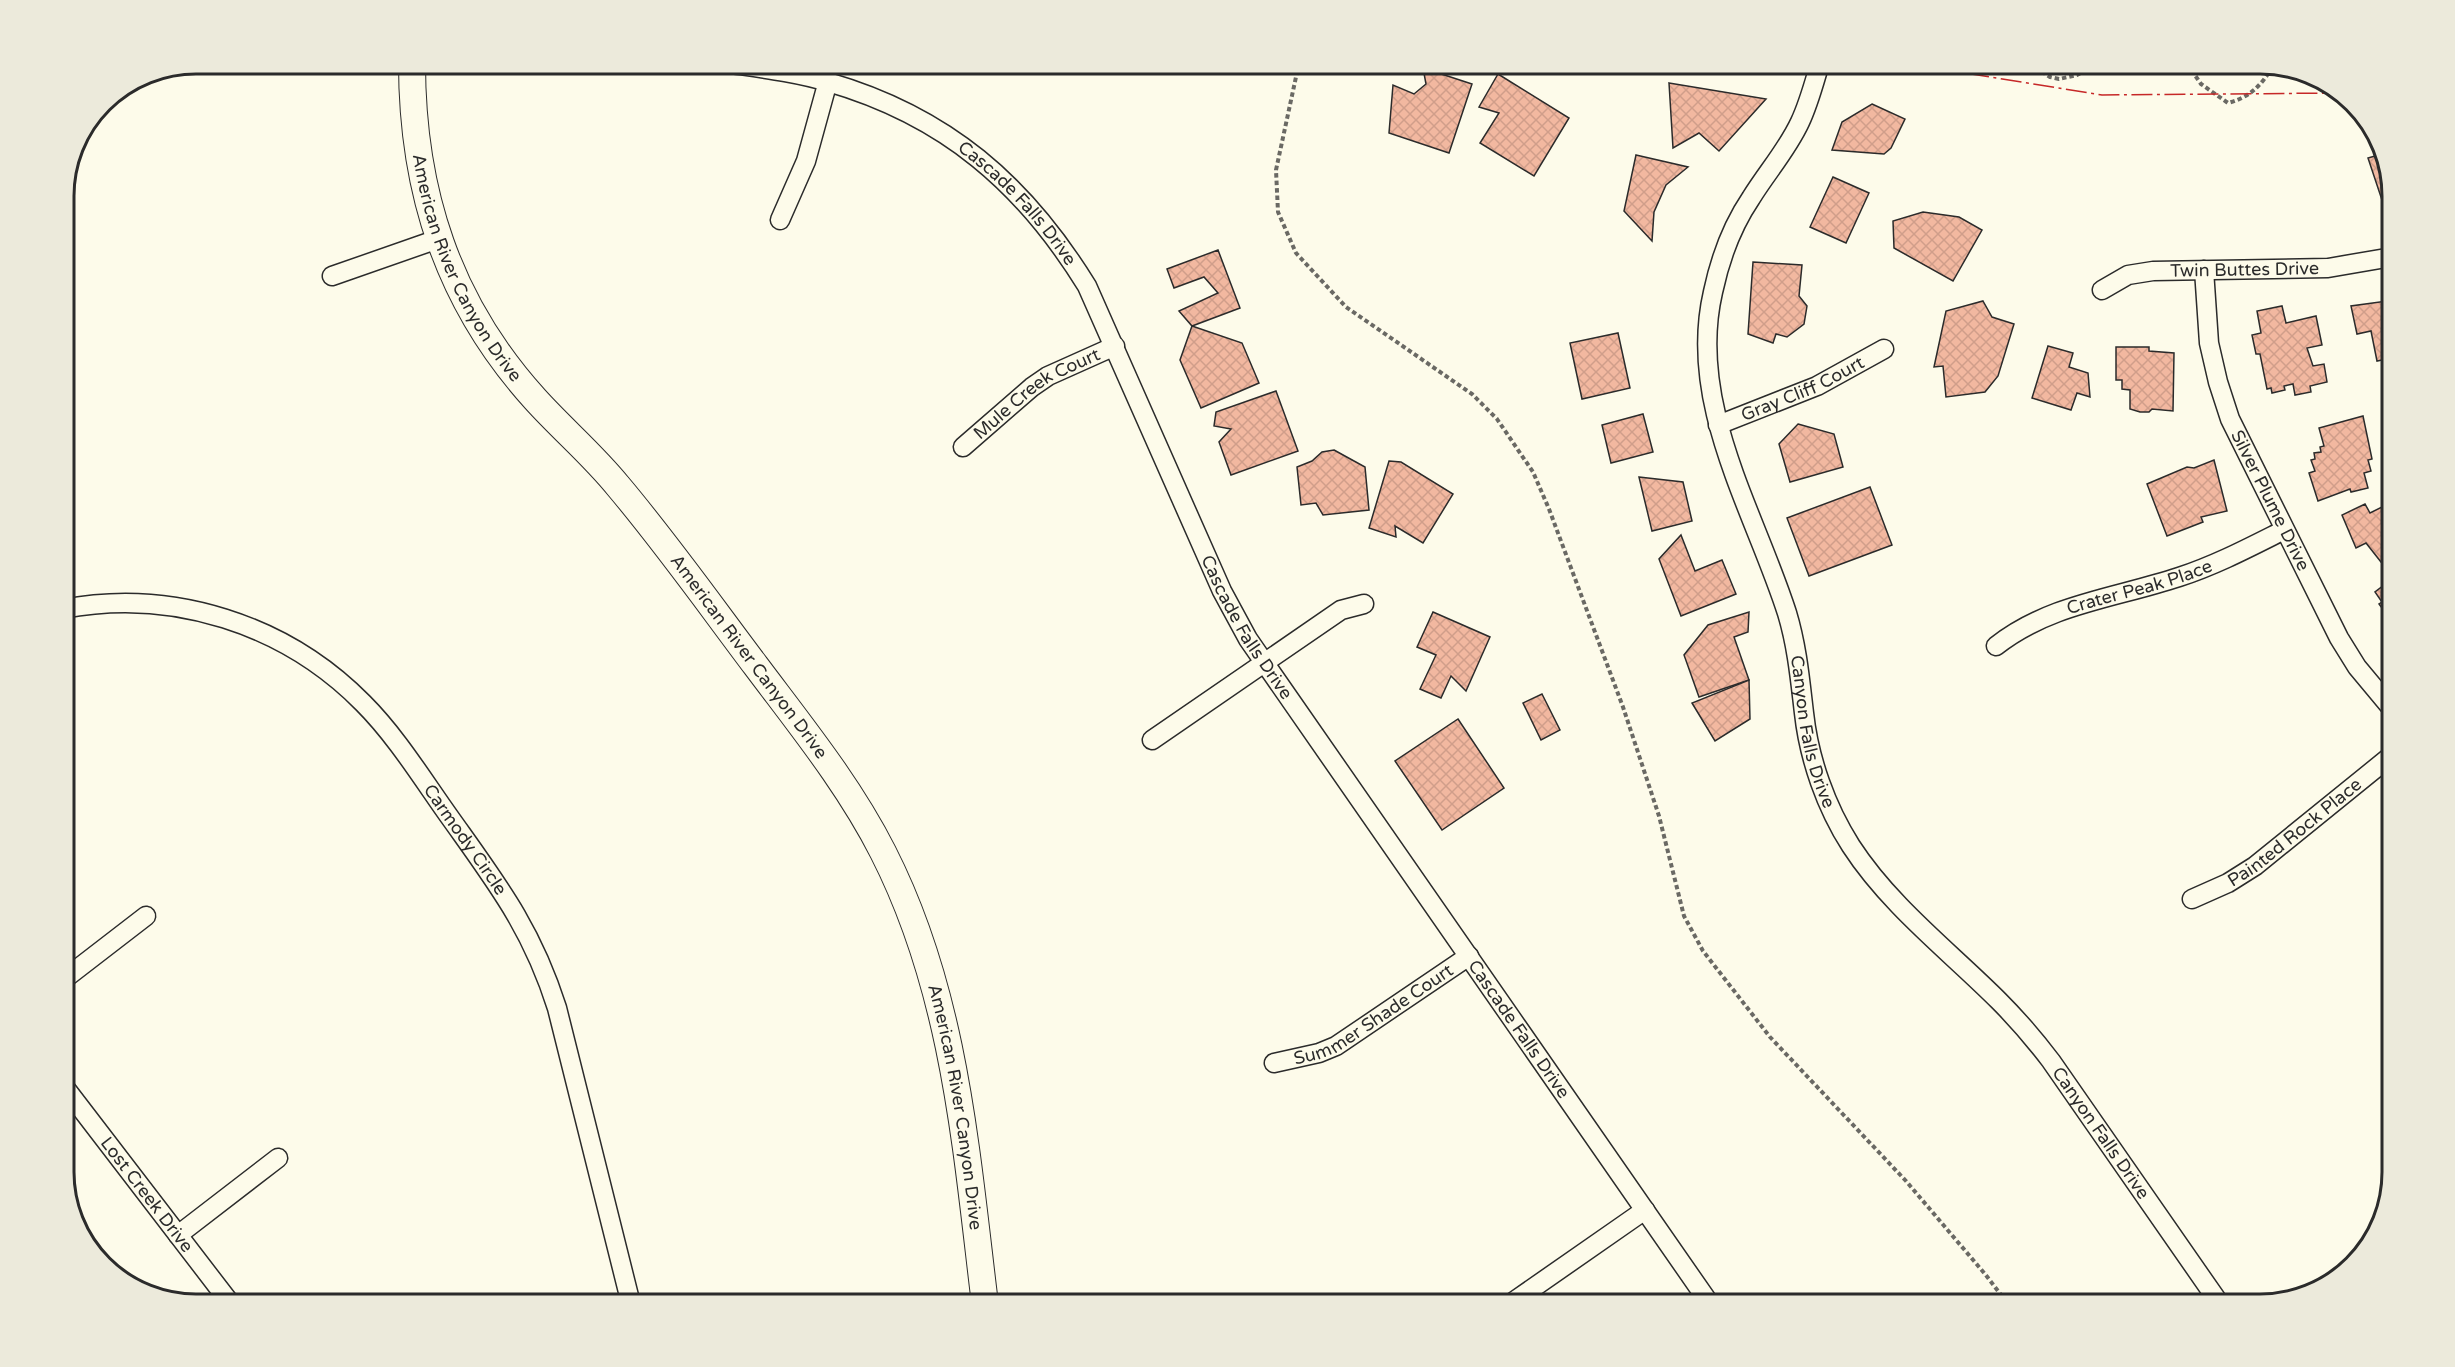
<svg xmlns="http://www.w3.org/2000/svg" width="2455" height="1367" viewBox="0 0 2455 1367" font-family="'Varela Round',sans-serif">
  <defs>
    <pattern id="building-cross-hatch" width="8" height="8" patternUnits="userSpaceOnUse" patternTransform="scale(1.5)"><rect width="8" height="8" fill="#f2b8a0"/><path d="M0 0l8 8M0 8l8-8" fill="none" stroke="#d09e8a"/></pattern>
  </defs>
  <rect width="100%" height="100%" fill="#fdfbea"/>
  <g fill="url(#building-cross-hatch)" stroke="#2b2b2b" stroke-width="1.5">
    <polygon points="1423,68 1472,84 1449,153 1389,133 1393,85 1414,94 1426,84"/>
    <polygon points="1498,74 1569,118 1534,176 1480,143 1499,113 1479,107"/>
    <polygon points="1669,83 1766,99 1719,151 1699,133 1673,148"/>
    <polygon points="1872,104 1905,119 1891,148 1884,154 1832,150 1842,122"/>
    <polygon points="2382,154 2392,187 2392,210 2386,212 2368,158"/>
    <polygon points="1636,155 1688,167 1666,185 1654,212 1652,241 1624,211"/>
    <polygon points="1833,177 1869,193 1846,243 1810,227"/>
    <polygon points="1923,212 1959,217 1982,230 1953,281 1894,248 1893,221"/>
    <polygon points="1218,250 1240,308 1192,326 1179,311 1218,293 1204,277 1174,288 1167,269"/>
    <polygon points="1753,262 1802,265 1799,296 1807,306 1804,324 1787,337 1776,334 1773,343 1748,334"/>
    <polygon points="1983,301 1992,317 2014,324 1998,376 1985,392 1946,397 1943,366 1934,367 1946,311"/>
    <polygon points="2387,301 2392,316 2392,358 2377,361 2371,331 2357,334 2351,306"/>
    <polygon points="2282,306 2286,323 2316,316 2322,345 2307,348 2313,366 2324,364 2327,382 2310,386 2311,392 2295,395 2293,384 2284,386 2285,390 2272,393 2271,388 2267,389 2260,354 2256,354 2252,335 2261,333 2257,311"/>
    <polygon points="1192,326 1242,343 1259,383 1201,408 1180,360"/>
    <polygon points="1618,333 1630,388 1582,399 1570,343"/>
    <polygon points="2048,346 2073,353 2069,367 2088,373 2090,397 2077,393 2071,410 2032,398"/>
    <polygon points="2116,347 2149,347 2149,351 2174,353 2173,411 2152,409 2149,412 2140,412 2130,409 2130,390 2122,389 2122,380 2116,380"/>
    <polygon points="1276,391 1298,451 1231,475 1219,442 1231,429 1214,426 1216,412"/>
    <polygon points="1643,414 1653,452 1611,463 1602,425"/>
    <polygon points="2363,416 2372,459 2368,460 2371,471 2364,473 2368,488 2351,492 2350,489 2318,501 2309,473 2315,471 2311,460 2315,459 2314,453 2321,452 2320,447 2324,446 2319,428"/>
    <polygon points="1798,424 1834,434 1843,467 1790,482 1779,444"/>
    <polygon points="1334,450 1365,467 1369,510 1323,515 1316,503 1301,505 1297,467 1312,461 1322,452"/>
    <polygon points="2214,460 2227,511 2201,517 2203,522 2167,536 2147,484 2187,467 2194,468"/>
    <polygon points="1389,461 1401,462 1453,494 1423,543 1395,526 1396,537 1369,528"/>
    <polygon points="1639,477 1683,482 1692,521 1652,531"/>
    <polygon points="1870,487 1892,545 1809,576 1787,518"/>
    <polygon points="2392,502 2392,557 2381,562 2366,543 2356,548 2342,515 2365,504 2370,513"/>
    <polygon points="1681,535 1695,571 1722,560 1736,594 1681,616 1659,559"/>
    <polygon points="2392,579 2392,622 2379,604 2382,602 2375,592"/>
    <polygon points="1433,612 1490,637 1466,691 1451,676 1441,698 1420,689 1436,655 1417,647"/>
    <polygon points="1749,612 1748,632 1734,637 1749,680 1699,697 1684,655 1708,625"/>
    <polygon points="1749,680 1750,719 1715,741 1692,703"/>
    <polygon points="1542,694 1560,730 1541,740 1523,703"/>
    <polygon points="1458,719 1504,788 1442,830 1395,761"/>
  </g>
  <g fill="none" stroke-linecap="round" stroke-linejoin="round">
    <g stroke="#2b2b2b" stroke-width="21">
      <g id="street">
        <path id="s1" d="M725,63C759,68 795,72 828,82C946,116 1024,184 1087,286L1222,591L1248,639L1710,1304"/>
        <path id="s2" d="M1820,63C1814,83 1809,103 1800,122C1787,150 1767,172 1751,198C1732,226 1720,259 1713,292C1687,404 1754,510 1787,613C1797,646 1800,679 1804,713C1809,759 1826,807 1851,846C1890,906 1949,951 1999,1001C2018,1020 2035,1040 2051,1061L2220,1304"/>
        <polyline points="780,220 806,161 828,81"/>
        <path id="s3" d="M2204,270L2209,343L2218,382L2230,419L2339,638L2357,667L2392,709"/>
        <polyline points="332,276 438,239"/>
        <path id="s4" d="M2102,290L2128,275L2153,271L2328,268L2392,257"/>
        <path id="s5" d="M1718,425L1817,386L1884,349"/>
        <path id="s6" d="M963,447L1032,387L1048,376L1115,346"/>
        <path id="s7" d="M63,609C172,588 285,624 363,703C397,737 423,780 451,819C498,885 532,929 557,1008L631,1304"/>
        <path id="s8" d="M1996,646C2049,604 2116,598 2179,577C2216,565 2250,547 2284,530"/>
        <polyline points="1152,740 1341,610 1364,604"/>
        <path id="s9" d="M2192,899L2228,883L2255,866L2392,755"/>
        <polyline points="63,980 146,916"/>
        <path id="s10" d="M1274,1063L1319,1053L1336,1046L1469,956"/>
        <path id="s11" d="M63,1085L231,1304"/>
        <polyline points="178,1235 278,1158"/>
        <polyline points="1510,1304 1645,1210"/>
      </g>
    </g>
    <g stroke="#2b2b2b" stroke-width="28">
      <g id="secondary">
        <path id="s12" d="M412,63C412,191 448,303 535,399C562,429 593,455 618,486C667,544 710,605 756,666C801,726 849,785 883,852C955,993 966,1149 985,1304"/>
      </g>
    </g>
    <g stroke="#6a6964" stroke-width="4" stroke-dasharray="4.5 3" stroke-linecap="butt">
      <polyline points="1299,63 1276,170 1278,212 1296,253 1346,307 1472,394 1497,419 1533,472 1549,509 1623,707 1659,816 1684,916 1703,951 1770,1037 1906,1181 1985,1274 2008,1304"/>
      <polyline points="2029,63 2050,77 2059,79 2077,75 2090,68 2122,67 2148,63"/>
      <polyline points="2160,63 2168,63"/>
      <path d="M2178,63L2192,71L2201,84L2228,103C2250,97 2261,86 2273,66"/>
    </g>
    <use href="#street" stroke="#fdfbea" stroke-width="18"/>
    <use href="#secondary" stroke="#fdfbea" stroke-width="26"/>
    <polyline stroke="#c62828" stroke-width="1.5" stroke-dasharray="21 4.5 3 4.5" stroke-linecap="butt" points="1903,63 2102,95 2338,93"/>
  </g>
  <g text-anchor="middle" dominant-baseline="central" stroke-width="4.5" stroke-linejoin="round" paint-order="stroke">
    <g font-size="18" fill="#2b2b2b" stroke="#fdfbea">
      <text stroke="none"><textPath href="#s1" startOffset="334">Cascade Falls Drive</textPath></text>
      <text stroke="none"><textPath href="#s12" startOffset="216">American River Canyon Drive</textPath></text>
      <text stroke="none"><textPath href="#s4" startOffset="147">Twin Buttes Drive</textPath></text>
      <text stroke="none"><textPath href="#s5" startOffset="92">Gray Cliff Court</textPath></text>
      <text stroke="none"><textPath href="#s6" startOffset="92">Mule Creek Court</textPath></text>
      <text stroke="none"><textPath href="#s3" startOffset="243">Silver Plume Drive</textPath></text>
      <text stroke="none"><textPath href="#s8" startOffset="156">Crater Peak Place</textPath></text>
      <text stroke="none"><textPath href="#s1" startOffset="820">Cascade Falls Drive</textPath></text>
      <text stroke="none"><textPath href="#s12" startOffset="702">American River Canyon Drive</textPath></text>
      <text stroke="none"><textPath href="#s2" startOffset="711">Canyon Falls Drive</textPath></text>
      <text stroke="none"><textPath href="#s9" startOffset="123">Painted Rock Place</textPath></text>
      <text stroke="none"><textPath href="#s7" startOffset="498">Carmody Circle</textPath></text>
      <text stroke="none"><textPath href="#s10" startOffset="112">Summer Shade Court</textPath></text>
      <text stroke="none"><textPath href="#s1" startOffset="1306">Cascade Falls Drive</textPath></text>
      <text stroke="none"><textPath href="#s12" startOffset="1206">American River Canyon Drive</textPath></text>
      <text stroke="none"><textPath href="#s2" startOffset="1215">Canyon Falls Drive</textPath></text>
      <text stroke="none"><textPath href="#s11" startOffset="138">Lost Creek Drive</textPath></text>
    </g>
  </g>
  <path d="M0 0H2455V1367H0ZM196 74H2260A122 122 0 0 1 2382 196V1172A122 122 0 0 1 2260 1294H196A122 122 0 0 1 74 1172V196A122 122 0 0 1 196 74Z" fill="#eceadb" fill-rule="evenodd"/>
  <path fill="none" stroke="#2b2b2b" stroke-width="3" d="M196 74H2260A122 122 0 0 1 2382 196V1172A122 122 0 0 1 2260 1294H196A122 122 0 0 1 74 1172V196A122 122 0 0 1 196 74Z"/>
</svg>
